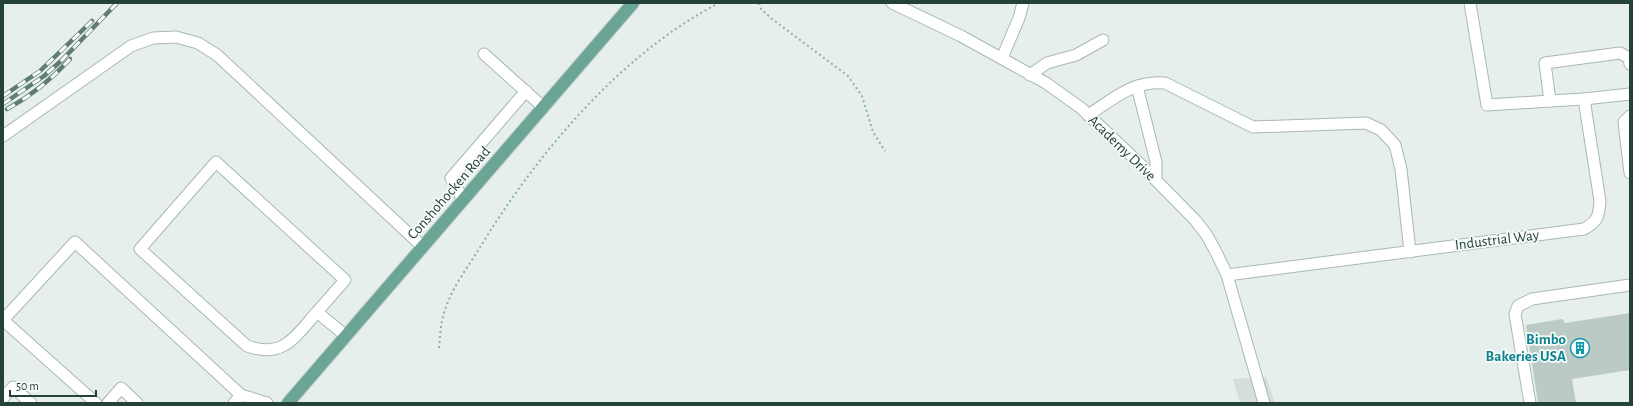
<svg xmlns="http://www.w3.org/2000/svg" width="1633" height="406" viewBox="0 0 1633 406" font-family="'Alegreya Sans',sans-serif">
  <rect width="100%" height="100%" fill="#e6efeb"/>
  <polygon fill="#d4dfda" points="1266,377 1275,403 1240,403 1233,379"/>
  <polygon fill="#bbcac4" points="1630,313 1630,370 1572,379 1576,403 1538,403 1526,325 1562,319 1565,323"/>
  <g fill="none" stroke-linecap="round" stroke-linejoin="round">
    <g stroke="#a8b8b2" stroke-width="13">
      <g id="minor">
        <polyline points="892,3 961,36 1046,83 1081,108 1142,166 1195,220 1206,234 1215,250 1227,275 1264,403"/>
        <polyline points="1470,3 1487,105 1550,101"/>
        <polyline points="484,54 543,107"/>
        <polyline points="1002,58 1019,18 1023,3"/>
        <polyline points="1030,75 1047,63 1076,55 1103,40"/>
        <polyline points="1137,86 1156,162 1156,180"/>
        <polyline points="1584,99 1550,101 1545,63 1620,53 1629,58 1630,64"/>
        <path d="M1088,115C1114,99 1133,80 1165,83L1253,127L1366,123L1381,130L1395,145L1401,169L1410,252"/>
        <polyline points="1630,116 1624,122 1630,173"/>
        <polyline points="3,136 131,46 153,38 176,37 198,43 217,55 423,247"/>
        <polyline points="463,200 451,178 526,91"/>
        <path d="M1227,275L1584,229C1598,221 1599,216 1600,201L1584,99L1630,94"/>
        <path d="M317,312C295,337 283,359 247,346L140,249L216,162L345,280L317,312L346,336"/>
        <polyline points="3,398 13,387 31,403"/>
        <polyline points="96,403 3,320 75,242 241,395 267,403"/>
        <polyline points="108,403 121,388 137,403"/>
        <polyline points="234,403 241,395"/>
        <polyline points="1530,403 1515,314 1518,306 1532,299 1630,285"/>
      </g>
    </g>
    <g stroke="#c2cac8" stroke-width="14">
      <polyline id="major" points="288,403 633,3"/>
    </g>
    <g stroke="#86b3a5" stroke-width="2" stroke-dasharray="2 3" stroke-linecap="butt">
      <polyline points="759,3 761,9 772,19 848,76 862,96 873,132 885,151"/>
      <path d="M439,348C440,339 440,330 442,321C447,295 465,271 479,249C536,155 620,54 719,3"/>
    </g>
    <use href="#minor" stroke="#fff" stroke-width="11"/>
    <use href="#major" stroke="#6aa596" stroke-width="12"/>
    <g stroke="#5f7d75" stroke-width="4.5">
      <g id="rail">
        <polyline points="3,96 40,71 92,21"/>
        <polyline points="3,104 44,76 62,60 117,3"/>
        <path d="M7,109C31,96 51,80 70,59"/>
      </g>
    </g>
    <use href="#rail" stroke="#f7fbf9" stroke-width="3" stroke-dasharray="9" stroke-linecap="butt"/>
  </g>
  <defs>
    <g id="building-ring" transform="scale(1)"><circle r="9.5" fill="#f7fbf9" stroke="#0f9aa8" stroke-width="1.5"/><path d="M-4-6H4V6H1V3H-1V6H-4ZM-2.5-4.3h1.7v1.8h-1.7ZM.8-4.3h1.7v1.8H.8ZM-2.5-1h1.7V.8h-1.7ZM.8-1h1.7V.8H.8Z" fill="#0f9aa8"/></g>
  </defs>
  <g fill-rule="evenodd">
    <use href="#building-ring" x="1580" y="348"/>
  </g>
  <g text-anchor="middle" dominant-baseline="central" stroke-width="3.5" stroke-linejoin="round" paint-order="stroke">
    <g font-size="15" fill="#24423a" stroke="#f7fbf9">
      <text transform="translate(1122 148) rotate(44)">Academy Drive</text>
      <text transform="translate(449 193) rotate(-49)">Conshohocken Road</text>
      <text transform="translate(1497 240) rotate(-7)">Industrial Way</text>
    </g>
    <g font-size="15" font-weight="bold" fill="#0d838f" stroke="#f7fbf9" text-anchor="end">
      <text x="1566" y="339">Bimbo<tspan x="1566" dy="17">Bakeries USA</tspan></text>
    </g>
  </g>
  <rect width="1633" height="406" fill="none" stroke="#24423a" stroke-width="8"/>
  <path d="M10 390v6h86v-6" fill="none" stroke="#24423a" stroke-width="2"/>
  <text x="16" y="390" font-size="12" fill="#24423a" stroke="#f7fbf9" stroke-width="3" paint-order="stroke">50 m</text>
</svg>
